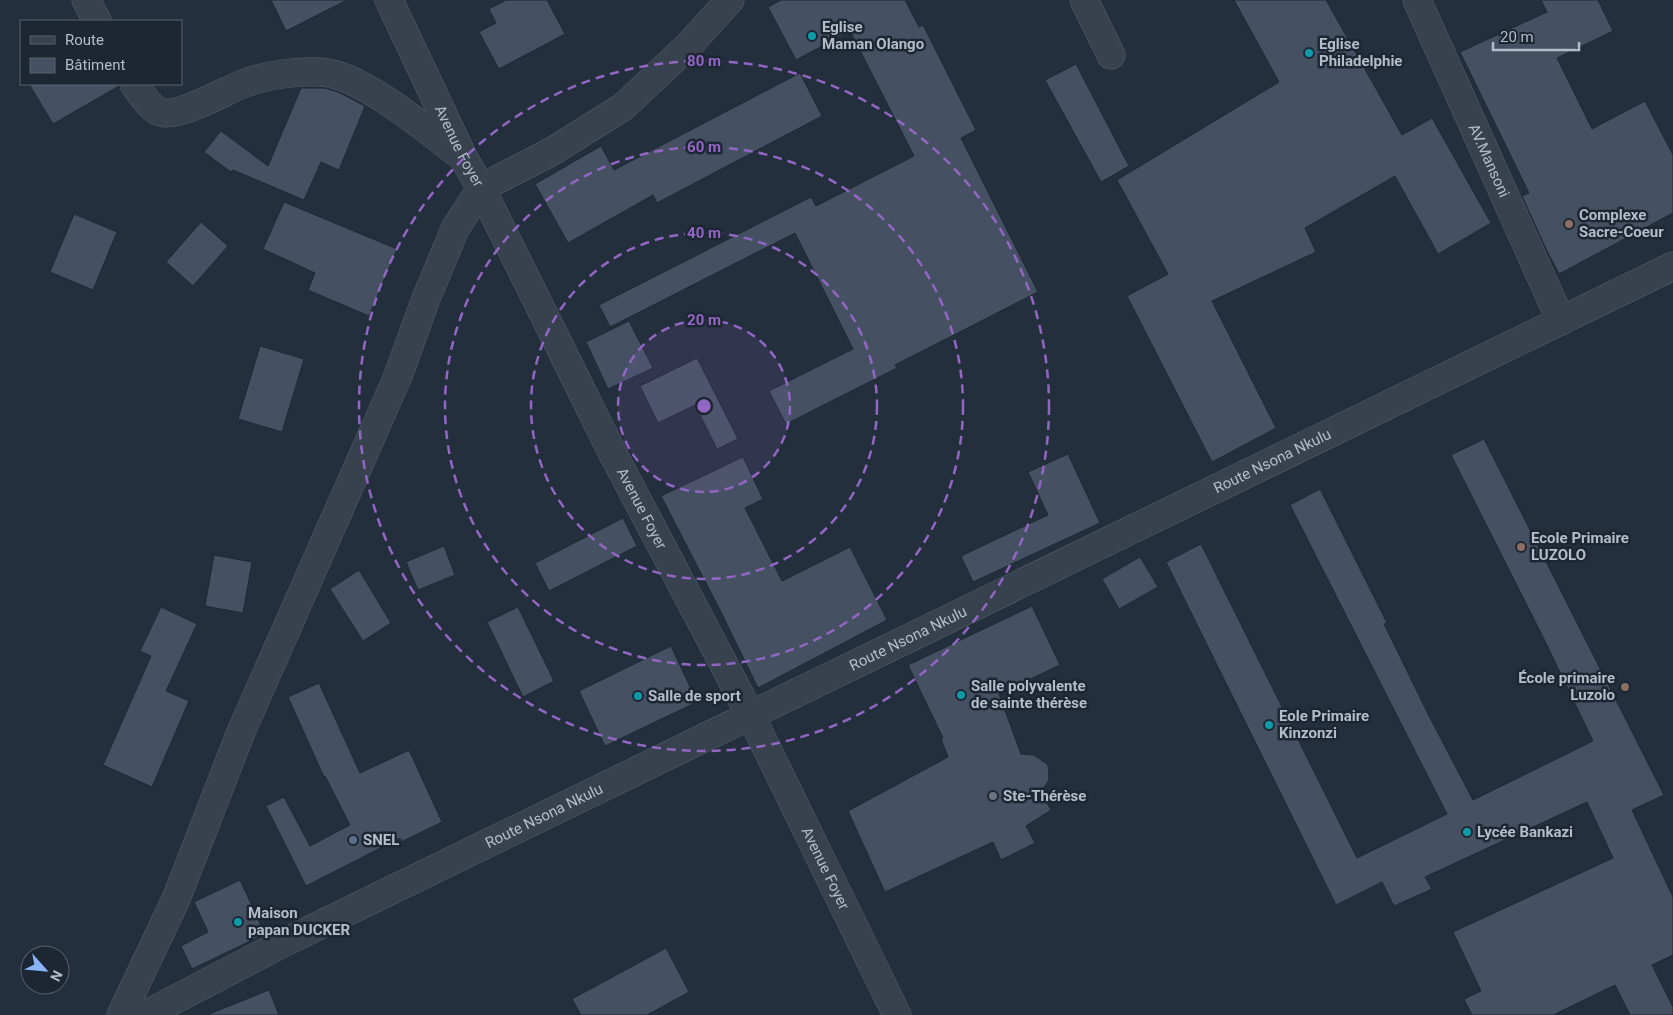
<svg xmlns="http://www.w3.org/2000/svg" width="1673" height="1015" viewBox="0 0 1673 1015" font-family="Roboto,sans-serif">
  <rect width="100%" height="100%" fill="#242f3e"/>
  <g fill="#455162" stroke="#1f2835">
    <polygon points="271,0 347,0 286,31"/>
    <polygon points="506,0 547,0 565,34 499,69 479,32 496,23 489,9"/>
    <polygon points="781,0 905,0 919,27 923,25 976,130 961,138 1038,292 895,365 897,368 786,424 769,391 853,349 795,233 610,327 599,305 811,197 816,206 914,156 850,31 796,60 768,7"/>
    <polygon points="1234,0 1326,0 1402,135 1432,118 1491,223 1438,254 1395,176 1305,228 1316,252 1212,301 1276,428 1212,462 1127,296 1168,274 1117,180 1279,82"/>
    <polygon points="1541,0 1598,0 1613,31 1557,58 1592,129 1645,101 1673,155 1673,213 1559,274 1546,249 1522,196 1529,193 1460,52 1547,12"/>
    <polygon points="1076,64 1129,166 1101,182 1045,80"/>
    <polygon points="800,73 822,116 657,203 653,195 568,243 535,184 601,146 614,170"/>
    <polygon points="29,84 119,84 119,86 53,124"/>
    <polygon points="301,88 325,88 338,92 365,106 339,170 321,162 304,200 233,170 231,172 204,152 221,131 268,166"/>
    <polygon points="284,202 397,249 369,316 308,290 315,273 263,249"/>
    <polygon points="74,214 117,232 93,290 50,272"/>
    <polygon points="201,222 228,246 193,286 166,262"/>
    <polygon points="629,321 653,368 608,389 586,342"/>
    <polygon points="260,346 304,359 282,432 238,419"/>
    <polygon points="697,358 738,439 717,449 695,405 658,423 640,386"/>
    <polygon points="1484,439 1664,795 1632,810 1673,897 1673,955 1652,965 1673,1007 1673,1015 1630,1015 1615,985 1553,1015 1472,1015 1464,999 1481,991 1453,932 1613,858 1587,802 1425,877 1432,889 1394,906 1382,882 1336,905 1166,562 1201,544 1357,858 1447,814 1290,505 1320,489 1387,623 1384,624 1430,718 1473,800 1593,741 1544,639 1451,455"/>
    <polygon points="1068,454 1100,523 973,582 961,556 1048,515 1028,472"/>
    <polygon points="743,457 763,499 745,508 782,581 850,547 887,620 758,688 721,612 661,496"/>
    <polygon points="623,518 637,546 549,591 535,563"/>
    <polygon points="444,546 455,575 418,590 406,562"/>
    <polygon points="214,555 252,562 243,613 205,606"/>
    <polygon points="1140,557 1158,587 1119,609 1102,579"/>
    <polygon points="359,570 391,623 363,641 330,589"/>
    <polygon points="1032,606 1060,665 999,694 1021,754 1034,755 1048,765 1049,780 1041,792 1051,810 1026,826 1035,843 1001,860 993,842 885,892 848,811 948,757 941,739 943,738 908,665"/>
    <polygon points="161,607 197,624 166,691 189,701 152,787 103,765 151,656 140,651"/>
    <polygon points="518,607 554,681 523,697 487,622"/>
    <polygon points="671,646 697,702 605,746 579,691"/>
    <polygon points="319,683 360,773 409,750 442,822 401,842 400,838 306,886 266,806 284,797 310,846 350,825 325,776 324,777 288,697"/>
    <polygon points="240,880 265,934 192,969 181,946 208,932 194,902"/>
    <polygon points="666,948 689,992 647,1015 581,1015 572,999"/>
    <polygon points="269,990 279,1015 210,1015 209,1014"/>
  </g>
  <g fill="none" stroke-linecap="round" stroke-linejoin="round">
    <g stroke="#565f6c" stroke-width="29">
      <g id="minor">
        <polyline points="86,0 97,21"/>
        <path id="s1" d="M389,0L463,157L481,188L612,452L751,716L897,1015"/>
        <polyline points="1084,0 1111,55"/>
        <path id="s2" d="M1417,0L1561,321"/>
        <path d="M134,84C141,93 148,107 160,112C178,119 226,90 245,83C268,75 304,69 328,73C366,79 428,131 460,155"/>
        <polyline points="121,1015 176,899 241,732 398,376 425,301 455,229 481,188 551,152 623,107 689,45 730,0"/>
        <path id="s3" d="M145,1015L285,942L1673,266"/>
      </g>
    </g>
    <use href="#minor" stroke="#38414e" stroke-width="28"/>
  </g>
  <circle cx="704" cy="406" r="86" fill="#9266c3" fill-opacity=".12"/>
  <g fill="none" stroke="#9266c3" stroke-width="2.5" stroke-dasharray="9 6">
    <circle cx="704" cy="406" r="86"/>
    <circle cx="704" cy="406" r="173"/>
    <circle cx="704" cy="406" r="259"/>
    <circle cx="704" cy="406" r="345"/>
  </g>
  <g fill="#0f9aa8" stroke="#1d2633" stroke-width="2">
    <circle cx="812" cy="36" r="5"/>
    <circle cx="1309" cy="53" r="5"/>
    <circle cx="961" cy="695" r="5"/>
    <circle cx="638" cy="696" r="5"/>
    <circle cx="1269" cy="725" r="5"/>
    <circle cx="1467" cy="832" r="5"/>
    <circle cx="238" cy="922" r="5"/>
  </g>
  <g fill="#8d6e63" stroke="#1d2633" stroke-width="2">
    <circle cx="1569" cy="224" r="5"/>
    <circle cx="1521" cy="547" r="5"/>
    <circle cx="1625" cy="687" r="5"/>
  </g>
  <circle fill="#6b7280" stroke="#1d2633" stroke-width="2" cx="993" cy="796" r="5"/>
  <circle fill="#5c6f8a" stroke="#1d2633" stroke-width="2" cx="353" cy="840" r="5"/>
  <g text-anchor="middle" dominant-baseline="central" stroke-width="5" stroke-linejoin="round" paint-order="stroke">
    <g font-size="15" font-weight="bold" fill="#b4bcc9" stroke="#1d2633" text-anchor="start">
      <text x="822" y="27">Eglise<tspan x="822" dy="17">Maman Olango</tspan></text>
      <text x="1319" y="44">Eglise<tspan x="1319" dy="17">Philadelphie</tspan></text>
      <text x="1579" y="215">Complexe<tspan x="1579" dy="17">Sacre-Coeur</tspan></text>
      <text x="1531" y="538">Ecole Primaire<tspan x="1531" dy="17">LUZOLO</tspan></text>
      <text x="1615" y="678" text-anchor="end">École primaire<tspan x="1615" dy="17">Luzolo</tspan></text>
      <text x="971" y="686">Salle polyvalente<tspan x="971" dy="17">de sainte thérèse</tspan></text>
      <text x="648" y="696">Salle de sport</text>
      <text x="1279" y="716">Eole Primaire<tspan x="1279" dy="17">Kinzonzi</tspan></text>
      <text x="1003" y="796">Ste-Thérèse</text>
      <text x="1477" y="832">Lycée Bankazi</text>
      <text x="363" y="840">SNEL</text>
      <text x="248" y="913">Maison<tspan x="248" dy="17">papan DUCKER</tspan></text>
    </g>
    <g font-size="15" fill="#b4bcc9" stroke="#1d2633">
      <text stroke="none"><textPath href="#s1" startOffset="162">Avenue Foyer</textPath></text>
      <text stroke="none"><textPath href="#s2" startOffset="176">AV.Mansoni</textPath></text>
      <text stroke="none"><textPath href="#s3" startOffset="1256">Route Nsona Nkulu</textPath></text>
      <text stroke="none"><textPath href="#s1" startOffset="568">Avenue Foyer</textPath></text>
      <text stroke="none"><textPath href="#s3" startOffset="851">Route Nsona Nkulu</textPath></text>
      <text stroke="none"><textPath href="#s3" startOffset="446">Route Nsona Nkulu</textPath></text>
      <text stroke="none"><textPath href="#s1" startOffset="972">Avenue Foyer</textPath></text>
    </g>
  </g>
  <circle cx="704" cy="406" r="8" fill="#9266c3" stroke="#1d2633" stroke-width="2.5"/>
  <g font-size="15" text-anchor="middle" font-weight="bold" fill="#9266c3" stroke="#1d2633" stroke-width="5" stroke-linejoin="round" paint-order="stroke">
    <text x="704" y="66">80 m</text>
    <text x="704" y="152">60 m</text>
    <text x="704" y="238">40 m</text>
    <text x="704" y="325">20 m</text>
  </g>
  <rect x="20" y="20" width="162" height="65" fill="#1d2633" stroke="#59626f"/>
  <rect x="30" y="36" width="25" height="8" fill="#38414e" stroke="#59626f"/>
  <text x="65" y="45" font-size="15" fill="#b4bcc9">Route</text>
  <rect x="30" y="58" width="25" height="15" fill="#455162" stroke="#59626f"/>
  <text x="65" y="70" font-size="15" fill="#b4bcc9">Bâtiment</text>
  <g transform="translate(45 970) rotate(117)"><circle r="24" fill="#1d2633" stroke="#59626f"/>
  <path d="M0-4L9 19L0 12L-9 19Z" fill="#8ab4f8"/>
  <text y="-8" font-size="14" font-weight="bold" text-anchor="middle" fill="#b4bcc9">N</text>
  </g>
  <path d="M1493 42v8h86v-8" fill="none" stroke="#b4bcc9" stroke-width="2.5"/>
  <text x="1500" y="42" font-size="15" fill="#b4bcc9" stroke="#1d2633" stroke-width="4" paint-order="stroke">20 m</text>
</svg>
